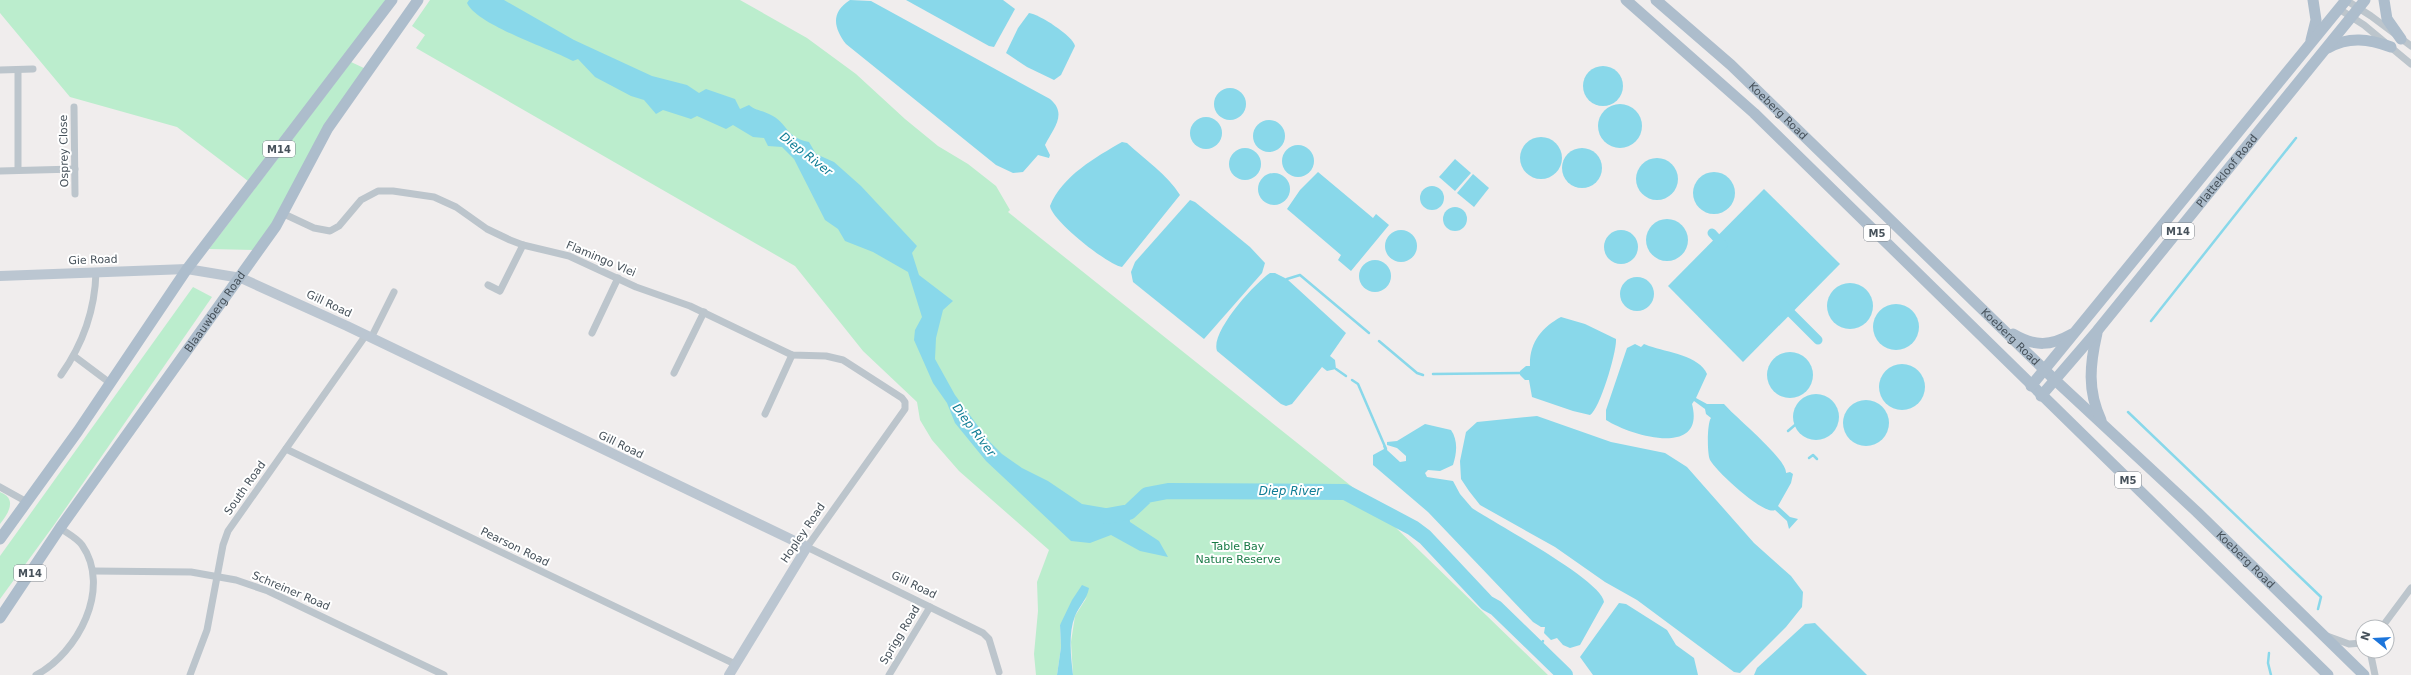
<svg xmlns="http://www.w3.org/2000/svg" width="2411" height="675" viewBox="0 0 2411 675" font-family="'DejaVu Sans',sans-serif">
  <rect width="100%" height="100%" fill="#f0eded"/>
  <g fill="#bbedcd">
    <polygon points="0,0 392,0 252,184 177,127 70,97 0,13"/>
    <polygon points="430,0 740,0 807,38 856,74 905,119 938,146 968,164 996,186 1010,210 1008,212 1360,493 1548,675 1073,675 1071,642 1075,616 1087,597 1060,625 1061,647 1057,675 1036,675 1034,654 1038,611 1037,582 1049,550 959,471 932,440 920,420 917,402 863,351 795,266 416,48 425,35 412,26"/>
    <polygon points="351,62 366,69 279,216 254,250 209,249"/>
    <polygon points="193,287 212,297 54,525 0,599 0,556"/>
    <path d="M0,492C18,499 8,514 0,524Z"/>
  </g>
  <g fill="#89d8ea">
    <path d="M469,0H504L574,40L652,76L687,85L699,93L706,89L735,99L740,109L749,105C756,111 762,110 769,114C789,123 784,137 809,142L816,154L834,162L861,186L917,246L912,253L919,275L953,301L943,310L936,338L935,359L955,395L989,441L1002,454L1022,468L1048,481L1082,504L1129,512L1130,522L1159,541L1168,557L1140,551L1111,535L1090,543L1071,541L986,461L955,423L947,403L933,383L914,340L915,330L922,317L908,272L873,252L845,241L838,229L825,220L794,159L782,147L768,146L764,138L753,137L733,125L726,129L697,116L691,119L663,110L656,114L644,100L631,96L595,77L578,59L573,61C549,48 477,25 467,3Z"/>
    <path d="M850,0L871,1L1050,99C1068,114 1053,129 1045,145L1050,155L1049,158L1038,155L1023,172L1013,173L996,165L846,44C834,28 830,13 850,0Z"/>
    <polygon points="906,0 1003,0 1015,9 994,47 989,46"/>
    <path d="M1029,13C1039,14 1073,36 1075,46L1061,75L1054,80L1027,67L1006,53L1018,28Z"/>
    <circle cx="1603" cy="86" r="20"/>
    <circle cx="1230" cy="104" r="16"/>
    <circle cx="1620" cy="126" r="22"/>
    <circle cx="1206" cy="133" r="16"/>
    <circle cx="1269" cy="136" r="16"/>
    <circle cx="1541" cy="158" r="21"/>
    <path d="M1122,142L1127,143C1144,159 1168,175 1180,195L1122,267C1108,265 1052,221 1050,206C1062,176 1096,157 1122,142Z"/>
    <circle cx="1298" cy="161" r="16"/>
    <circle cx="1582" cy="168" r="20"/>
    <circle cx="1245" cy="164" r="16"/>
    <circle cx="1657" cy="179" r="21"/>
    <polygon points="1455,159 1471,173 1455,191 1439,177"/>
    <polygon points="1318,172 1373,218 1376,214 1389,225 1351,271 1338,260 1341,255 1287,209 1300,190"/>
    <circle cx="1714" cy="193" r="21"/>
    <circle cx="1274" cy="189" r="16"/>
    <polygon points="1473,174 1489,188 1474,207 1457,193"/>
    <circle cx="1432" cy="198" r="12"/>
    <polygon points="1764,189 1840,264 1743,362 1668,286"/>
    <polygon points="1190,200 1195,202 1250,247 1265,263 1262,273 1204,339 1133,282 1131,272 1135,262"/>
    <circle cx="1455" cy="219" r="12"/>
    <circle cx="1667" cy="240" r="21"/>
    <circle cx="1621" cy="247" r="17"/>
    <circle cx="1401" cy="246" r="16"/>
    <circle cx="1375" cy="276" r="16"/>
    <path d="M1270,273H1275L1287,279L1346,333L1330,356L1335,360L1336,369L1327,371L1322,367L1292,404L1286,406L1281,404L1217,351C1210,332 1255,283 1270,273Z"/>
    <circle cx="1637" cy="294" r="17"/>
    <circle cx="1850" cy="306" r="23"/>
    <circle cx="1896" cy="327" r="23"/>
    <path d="M1561,317L1585,324L1616,339C1617,351 1600,409 1590,415L1573,411L1532,397L1529,380H1525L1520,375V371L1526,366H1530C1529,343 1542,327 1561,317Z"/>
    <path d="M1635,344L1641,347L1644,344L1649,346C1667,352 1700,356 1707,374L1696,398L1707,404H1724C1735,417 1787,459 1786,473L1790,472L1793,474L1791,483L1778,506L1790,517L1798,519L1789,529L1787,521L1775,510C1764,516 1716,471 1710,460C1707,454 1707,423 1711,418L1706,414L1705,409L1694,401L1692,404C1706,458 1631,436 1606,420V410L1627,348Z"/>
    <circle cx="1790" cy="375" r="23"/>
    <circle cx="1902" cy="387" r="23"/>
    <circle cx="1816" cy="417" r="23"/>
    <circle cx="1866" cy="423" r="23"/>
    <polygon points="1537,416 1611,442 1665,453 1687,467 1754,543 1791,576 1803,592 1802,607 1786,627 1740,673 1734,672 1637,600 1605,582 1555,547 1480,505 1469,491 1461,479 1460,461 1466,432 1477,422"/>
    <path d="M1425,424L1451,430C1458,440 1457,453 1453,465L1440,471L1428,470L1425,473L1427,477L1453,481L1460,494L1472,508C1494,523 1602,580 1604,602L1580,645L1570,648L1563,645L1557,638L1551,640L1544,633L1545,627H1541L1533,622L1428,512L1373,465V455L1384,449L1383,446H1386L1387,450L1400,462L1406,461V456L1397,448L1387,445V442L1397,441Z"/>
    <path d="M1082,585L1089,588C1087,599 1080,605 1075,616C1068,633 1071,657 1073,675H1057L1061,647L1060,625L1072,600Z"/>
    <polygon points="1619,603 1626,604 1667,630 1676,645 1694,658 1698,675 1593,675 1580,657"/>
    <polygon points="1815,623 1867,675 1754,675 1757,668 1805,624"/>
  </g>
  <g fill="none" stroke-linecap="round" stroke-linejoin="round">
    <g stroke="#89d8ea" stroke-width="2.5">
      <polyline points="1287,279 1300,275 1369,333"/>
      <polyline points="2151,321 2296,138"/>
      <polyline points="1379,341 1417,373 1423,375"/>
      <polyline points="1336,369 1346,376"/>
      <polyline points="1433,374 1521,373"/>
      <polyline points="1352,380 1358,384 1386,449"/>
      <polyline points="2128,412 2321,597 2318,609"/>
      <polyline points="1788,431 1795,425"/>
      <polyline points="1809,458 1813,455 1817,459"/>
      <polyline points="1538,649 1543,641"/>
      <polyline points="2269,653 2268,663 2271,675"/>
    </g>
    <g stroke="#89d8ea" stroke-width="9">
      <polyline points="1712,233 1723,245"/>
      <polyline points="1783,305 1818,340"/>
    </g>
    <polyline stroke="#89d8ea" stroke-width="16" points="1107,516 1129,512 1147,495 1168,491 1345,492 1413,528 1425,537 1487,603 1496,608 1565,675"/>
    <g stroke="#bcc5cc" stroke-width="7">
      <polyline points="2346,0 2371,16 2411,46"/>
      <polyline points="2339,9 2364,25 2411,64"/>
      <polyline points="0,70 33,69"/>
      <polyline points="18,70 18,170"/>
      <polyline points="74,107 75,194"/>
      <polyline points="0,171 75,169"/>
      <polyline points="284,214 314,228 330,231 339,226 361,200 378,191 393,191 434,197 456,207 487,229 510,240 523,245 569,256 636,287 690,306 792,355 826,356 843,360 902,398 905,402 905,409 807,547 983,633 989,639 999,672"/>
      <polyline points="488,285 500,291 523,245"/>
      <polyline points="592,333 618,278"/>
      <polyline points="371,338 394,292"/>
      <polyline points="74,356 110,383"/>
      <polyline points="674,373 704,312"/>
      <path d="M61,375C83,344 95,311 96,272"/>
      <polyline points="765,414 792,355"/>
      <polyline points="286,449 735,664"/>
      <polyline points="0,487 27,502"/>
      <polyline points="94,571 191,572 236,580 268,591 444,675"/>
      <polyline points="2382,627 2411,588"/>
      <polyline points="2327,636 2349,644 2363,643"/>
      <polyline points="2370,651 2375,675"/>
      <path d="M36,675C78,653 112,588 82,545C77,538 67,533 60,528"/>
      <polyline points="190,675 207,630 223,545 228,531 366,335"/>
      <polyline points="889,675 930,607"/>
    </g>
    <polyline stroke="#bbc6d1" stroke-width="10" points="0,276 187,269 241,278 347,326 807,547 729,675"/>
    <g stroke="#adbdcc" stroke-width="11">
      <polyline points="1626,0 1754,113 2328,675"/>
      <path id="s1" d="M1656,0L1731,65L2055,380L2197,512L2364,675"/>
      <polyline points="2384,0 2387,19 2401,39"/>
      <polyline points="2311,40 2316,20 2313,0"/>
      <path d="M2328,48C2349,36 2369,39 2391,47"/>
      <path d="M2097,333C2090,364 2087,390 2101,420"/>
      <path d="M2013,334C2035,347 2051,346 2072,334"/>
      <polyline points="2031,386 2346,0"/>
      <path id="s2" d="M2041,396L2097,331L2365,0"/>
      <polyline points="0,539 78,431 187,269 392,0"/>
      <path id="s3" d="M0,618L60,528L276,226L328,128L418,0"/>
    </g>
  </g>
  <g text-anchor="middle" dominant-baseline="central" stroke-width="4" stroke-linejoin="round" paint-order="stroke">
    <g fill="#fff" stroke="#7e858c" stroke-width="1">
      <rect x="263" y="141" width="32" height="16" rx="3"/>
      <rect x="2162" y="223" width="32" height="16" rx="3"/>
      <rect x="1864" y="225" width="26" height="16" rx="3"/>
      <rect x="2115" y="472" width="26" height="16" rx="3"/>
      <rect x="14" y="565" width="32" height="16" rx="3"/>
    </g>
    <g font-size="10" font-weight="bold" fill="#46515a">
      <text x="279" y="149">M14</text>
      <text x="2178" y="231">M14</text>
      <text x="1877" y="233">M5</text>
      <text x="2128" y="480">M5</text>
      <text x="30" y="573">M14</text>
    </g>
    <g font-size="11" fill="#46515a" stroke="#fff">
      <text stroke="none"><textPath href="#s1" startOffset="165">Koeberg Road</textPath></text>
      <text transform="translate(64 151) rotate(-91)">Osprey Close</text>
      <text stroke="none"><textPath href="#s2" startOffset="292">Plattekloof Road</textPath></text>
      <text transform="translate(601 259) rotate(23)">Flamingo Vlei</text>
      <text transform="translate(93 260) rotate(-2)">Gie Road</text>
      <text transform="translate(329 304) rotate(25)">Gill Road</text>
      <text stroke="none"><textPath href="#s3" startOffset="374">Blaauwberg Road</textPath></text>
      <text stroke="none"><textPath href="#s1" startOffset="489">Koeberg Road</textPath></text>
      <text transform="translate(621 445) rotate(26)">Gill Road</text>
      <text transform="translate(245 488) rotate(-55)">South Road</text>
      <text transform="translate(803 533) rotate(-56)">Hopley Road</text>
      <text transform="translate(515 547) rotate(26)">Pearson Road</text>
      <text stroke="none"><textPath href="#s1" startOffset="813">Koeberg Road</textPath></text>
      <text transform="translate(914 585) rotate(26)">Gill Road</text>
      <text transform="translate(291 591) rotate(23)">Schreiner Road</text>
      <text transform="translate(900 635) rotate(-59)">Sprigg Road</text>
    </g>
    <g font-size="11" fill="#187a46" stroke="#fff">
      <text x="1238" y="546">Table Bay<tspan x="1238" dy="13">Nature Reserve</tspan></text>
    </g>
    <g font-size="12" font-style="italic" fill="#0f7d95" stroke="#fff">
      <text transform="translate(806 154) rotate(38)">Diep River</text>
      <text transform="translate(974 430) rotate(53)">Diep River</text>
      <text x="1290" y="491">Diep River</text>
    </g>
  </g>
  <g transform="translate(2375 639) rotate(288)"><circle r="19" fill="#ffffff" stroke="#b5b9bd"/>
  <path d="M0-3L7 15L0 10L-7 15Z" fill="#1c75db"/>
  <text y="-6" font-size="11" font-weight="bold" text-anchor="middle" fill="#46515a">N</text>
  </g>
</svg>
